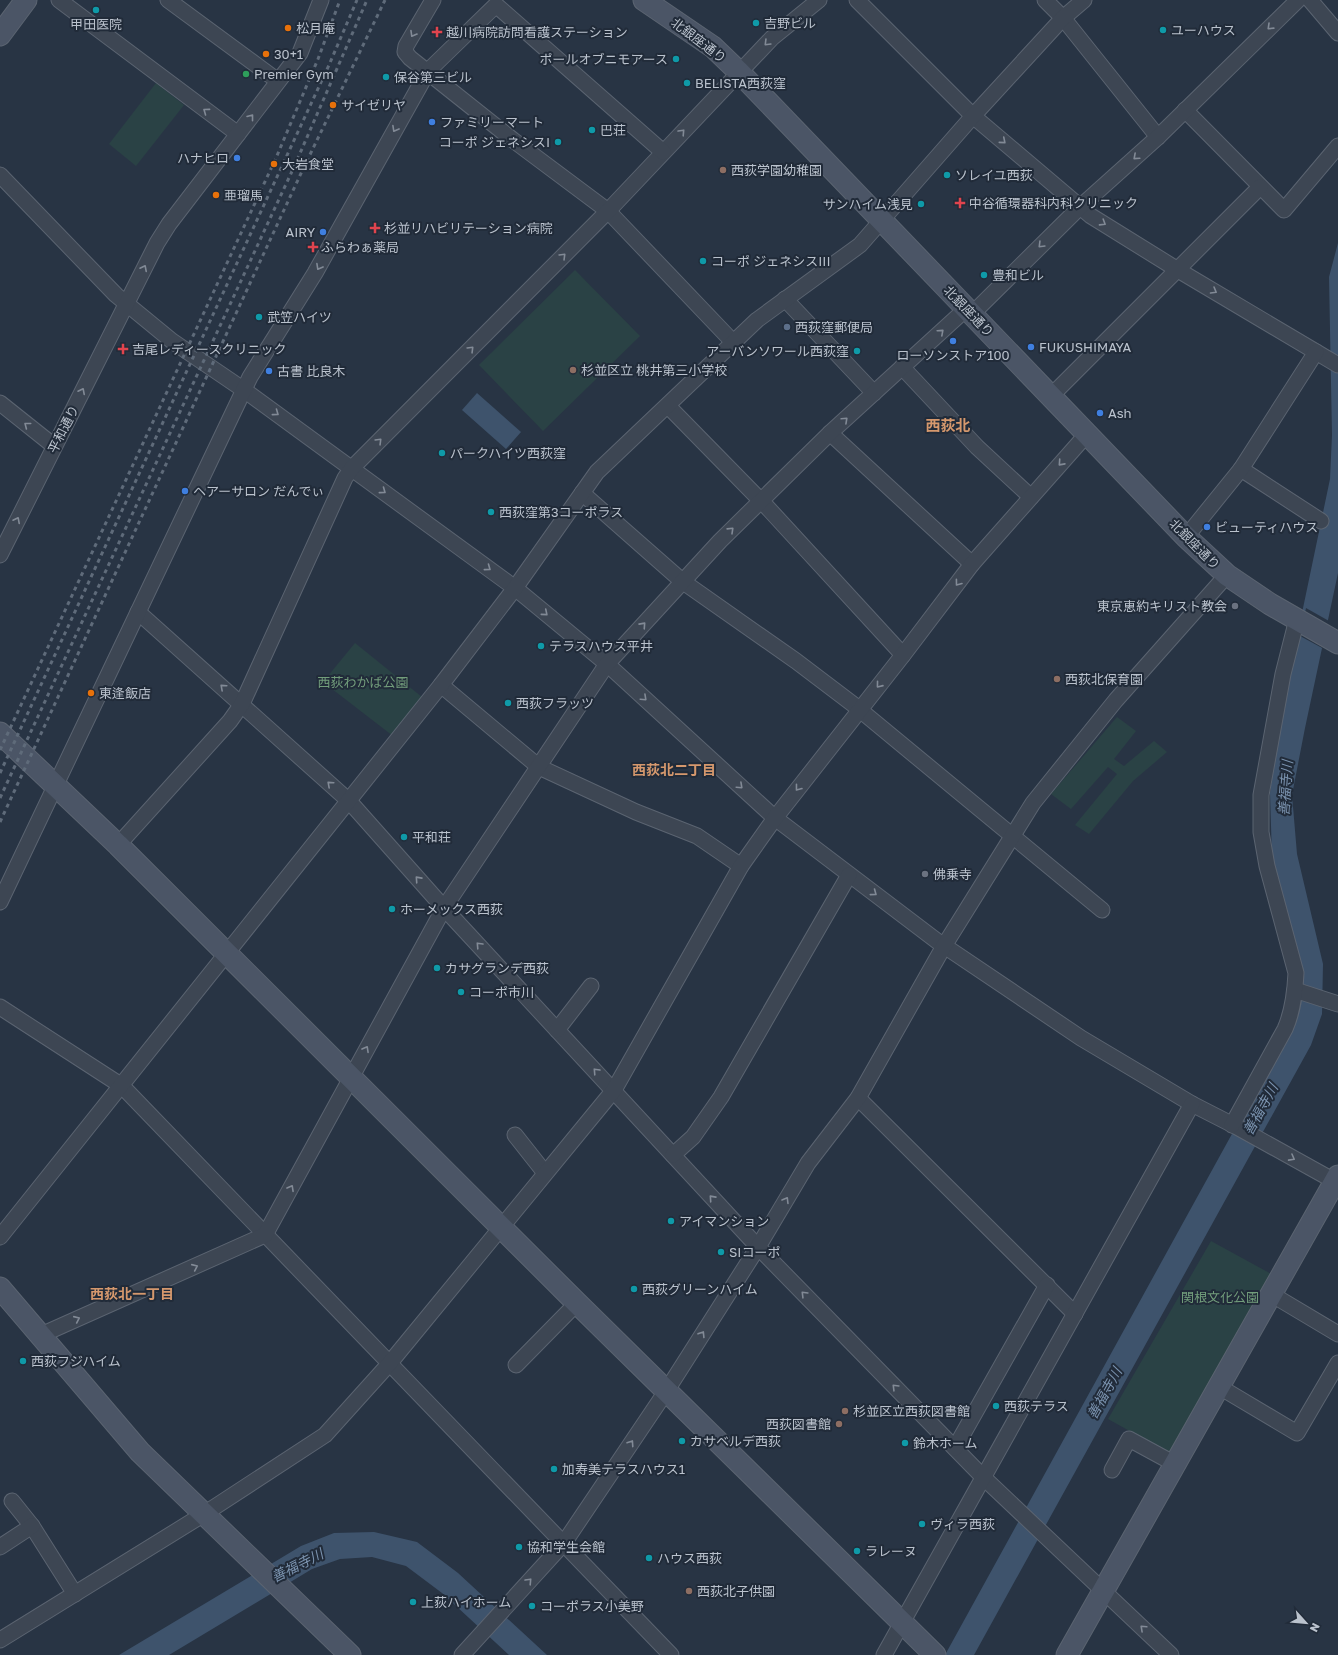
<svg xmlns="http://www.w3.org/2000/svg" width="1338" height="1655" viewBox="0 0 1338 1655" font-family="'Golos Text','Noto Sans JP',sans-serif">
  <rect width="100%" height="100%" fill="#283444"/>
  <g fill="#2a4245">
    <polygon points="156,83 184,105 136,166 109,144"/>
    <polygon points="575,270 640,336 543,431 479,365"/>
    <polygon points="355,643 422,697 393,736 323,682"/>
    <polygon points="1117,717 1136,731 1114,759 1124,766 1154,741 1167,752 1133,781 1089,834 1075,825 1117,774 1108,767 1071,809 1051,794"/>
    <polygon points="1211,1241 1275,1276 1171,1454 1108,1419"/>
  </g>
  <g fill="#3e536c">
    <polygon points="1338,243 1338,573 1305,728 1292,795 1297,854 1323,964 1322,1014 1311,1045 974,1655 945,1655 1287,1034 1297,1009 1272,858 1270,793 1279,723 1330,479 1332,435 1329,277"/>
    <polygon points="477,393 521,432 506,449 462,410"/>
    <polygon points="374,1532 417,1542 458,1573 547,1655 509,1655 442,1593 406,1566 372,1557 340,1559 312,1569 169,1655 119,1655 301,1546 334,1533"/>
  </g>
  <polygon fill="#283444" points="1306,608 1329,621 1324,649 1300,636"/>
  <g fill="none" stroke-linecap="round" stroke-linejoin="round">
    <g stroke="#5b6471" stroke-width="17">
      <g id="street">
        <polyline points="59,0 238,134"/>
        <polyline points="168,0 278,81"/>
        <polyline points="433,0 406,46 405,52 410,58 513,140 608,211 733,342"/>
        <polyline points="857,0 973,116 1091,216 1178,270 1338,365"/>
        <polyline points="1045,0 1063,18 1158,137"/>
        <polyline points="1310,0 1338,33"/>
        <polyline points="1185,110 1284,210 1338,146"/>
        <polyline points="0,175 116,295 172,341 244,390 515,588 607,664 775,818 937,941 1081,1038 1192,1104 1237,1127 1338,1183"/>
        <polyline points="785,299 874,393"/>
        <polyline points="972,314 1080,207 1158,137 1298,0"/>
        <polyline points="902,367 977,447 1031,497"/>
        <polyline points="1051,396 1260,187"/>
        <polyline points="0,403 54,446"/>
        <polyline points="668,406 767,507 903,655"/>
        <polyline points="830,433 972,564"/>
        <polyline points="1241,469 1321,521"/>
        <polyline points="582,493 682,581 796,661 854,705 1102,910"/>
        <polyline points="1186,537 1241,469 1316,352"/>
        <polyline points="0,555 157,243 169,224 300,53 321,0"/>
        <polyline points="138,612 349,801 444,908 758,1247 984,1478 1171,1655"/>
        <polyline points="441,685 539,767 636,812 697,836 741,866"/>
        <polyline points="118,845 230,721 242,704 345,478 352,468 608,211 772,38 819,0"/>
        <polyline points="0,902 250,377 315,273 428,71 496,5 663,152"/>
        <polyline points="1295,990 1338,1004"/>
        <polyline points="0,1007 122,1086 671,1655"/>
        <polyline points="557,1030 591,986"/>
        <polyline points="858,1098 1075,1314"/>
        <path d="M1232,1125L1285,1029C1293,1011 1295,993 1296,973L1267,866L1261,832V795L1283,674L1297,619"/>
        <polyline points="515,1135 545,1173"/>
        <polyline points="673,1155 693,1137 721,1097 849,875"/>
        <polyline points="0,1237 441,685 515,588 597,472 757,320 860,245 973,116 1063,18 1084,0"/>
        <polyline points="1271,1294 1338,1334"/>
        <polyline points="41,1335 265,1235 444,908 607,664 720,541 830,433 967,308"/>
        <polyline points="516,1365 577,1303"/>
        <polyline points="1218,1386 1297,1433 1338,1363"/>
        <polyline points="955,1448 1047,1285"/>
        <polyline points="1112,1470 1129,1439 1175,1464"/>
        <polyline points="12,1501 32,1526 75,1594"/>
        <polyline points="0,1547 32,1526"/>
        <polyline points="0,1640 204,1514 325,1435 389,1364 614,1090 741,866 775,818 903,655 972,564 1087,434"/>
        <polyline points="462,1655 564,1543 667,1390 758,1247 808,1163 858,1098 944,946 1033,803 1116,700 1227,575"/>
        <polyline points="884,1655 1192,1104"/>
      </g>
    </g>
    <g stroke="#5b6471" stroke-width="23">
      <g id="secondary">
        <polyline points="644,0 713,47 739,72 1186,537 1227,575 1270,604 1338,643"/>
        <polyline points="0,35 26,0"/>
        <polyline points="0,733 118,845 577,1303 935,1655"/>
        <polyline points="0,1288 140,1452 350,1655"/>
        <polyline points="1067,1655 1338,1176"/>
      </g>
    </g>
    <use href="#street" stroke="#3d4653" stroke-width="15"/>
    <use href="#secondary" stroke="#4b5566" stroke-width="21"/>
    <g stroke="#5f6b7a" stroke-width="3" stroke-dasharray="4 4" stroke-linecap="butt">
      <polyline points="0,750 276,158 318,59 340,0"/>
      <polyline points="0,773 329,65 357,0"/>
      <polyline points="0,798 294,167 367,0"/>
      <polyline points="0,822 303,169 385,0"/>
    </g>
  </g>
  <defs><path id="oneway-chevron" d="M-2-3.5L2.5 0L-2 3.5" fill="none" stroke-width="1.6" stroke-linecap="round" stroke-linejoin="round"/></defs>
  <g stroke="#828a96">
    <use href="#oneway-chevron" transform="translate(1270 27) rotate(136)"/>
    <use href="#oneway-chevron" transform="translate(413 34) rotate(120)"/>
    <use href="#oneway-chevron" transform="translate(767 43) rotate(135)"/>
    <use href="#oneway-chevron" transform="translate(206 111) rotate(-144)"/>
    <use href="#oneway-chevron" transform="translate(251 117) rotate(-52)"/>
    <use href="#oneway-chevron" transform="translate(395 129) rotate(119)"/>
    <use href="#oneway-chevron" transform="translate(682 132) rotate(-47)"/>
    <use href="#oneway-chevron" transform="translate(1003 141) rotate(40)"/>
    <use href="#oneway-chevron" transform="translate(1136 157) rotate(138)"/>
    <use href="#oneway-chevron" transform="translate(1103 223) rotate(32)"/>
    <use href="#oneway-chevron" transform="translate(1041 245) rotate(135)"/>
    <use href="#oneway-chevron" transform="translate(563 256) rotate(-45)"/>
    <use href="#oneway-chevron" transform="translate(319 267) rotate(119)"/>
    <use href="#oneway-chevron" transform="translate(144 268) rotate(-63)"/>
    <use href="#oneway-chevron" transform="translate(1214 291) rotate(30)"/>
    <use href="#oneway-chevron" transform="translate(941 332) rotate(-42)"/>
    <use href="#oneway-chevron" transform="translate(471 349) rotate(-45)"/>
    <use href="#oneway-chevron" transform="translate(82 391) rotate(-63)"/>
    <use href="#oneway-chevron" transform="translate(276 413) rotate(36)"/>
    <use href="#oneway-chevron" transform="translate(845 420) rotate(-43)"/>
    <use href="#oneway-chevron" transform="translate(27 425) rotate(-142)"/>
    <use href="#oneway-chevron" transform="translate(379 441) rotate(-45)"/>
    <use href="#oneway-chevron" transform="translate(1061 463) rotate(132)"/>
    <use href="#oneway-chevron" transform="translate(383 491) rotate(36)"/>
    <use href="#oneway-chevron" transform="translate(17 520) rotate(-63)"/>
    <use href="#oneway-chevron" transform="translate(731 530) rotate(-44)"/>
    <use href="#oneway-chevron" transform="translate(488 568) rotate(36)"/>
    <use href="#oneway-chevron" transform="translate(958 583) rotate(127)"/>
    <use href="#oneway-chevron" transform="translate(545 613) rotate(40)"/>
    <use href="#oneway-chevron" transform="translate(643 625) rotate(-48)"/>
    <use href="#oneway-chevron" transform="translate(879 685) rotate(129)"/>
    <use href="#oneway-chevron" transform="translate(223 687) rotate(-138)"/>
    <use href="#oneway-chevron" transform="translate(644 698) rotate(43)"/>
    <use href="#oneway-chevron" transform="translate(330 784) rotate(-138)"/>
    <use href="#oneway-chevron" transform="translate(740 786) rotate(43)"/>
    <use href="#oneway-chevron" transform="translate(798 788) rotate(128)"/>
    <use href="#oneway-chevron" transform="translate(418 879) rotate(-132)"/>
    <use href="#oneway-chevron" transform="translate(874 893) rotate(37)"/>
    <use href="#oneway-chevron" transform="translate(479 945) rotate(-133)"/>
    <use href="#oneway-chevron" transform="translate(366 1049) rotate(-61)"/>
    <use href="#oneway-chevron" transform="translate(596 1071) rotate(-133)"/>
    <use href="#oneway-chevron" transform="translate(1292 1158) rotate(29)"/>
    <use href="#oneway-chevron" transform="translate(291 1188) rotate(-61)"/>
    <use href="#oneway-chevron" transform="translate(712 1198) rotate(-132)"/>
    <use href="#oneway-chevron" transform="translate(786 1200) rotate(-59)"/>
    <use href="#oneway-chevron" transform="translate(195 1267) rotate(-24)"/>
    <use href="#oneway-chevron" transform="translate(804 1294) rotate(-135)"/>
    <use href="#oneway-chevron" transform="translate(77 1319) rotate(-24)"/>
    <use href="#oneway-chevron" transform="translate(702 1334) rotate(-58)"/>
    <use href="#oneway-chevron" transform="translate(895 1387) rotate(-135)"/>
    <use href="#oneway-chevron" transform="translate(631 1443) rotate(-56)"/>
    <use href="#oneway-chevron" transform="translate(529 1581) rotate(-47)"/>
    <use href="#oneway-chevron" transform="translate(1143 1628) rotate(-137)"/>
  </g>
  <g fill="#0f9aa8" stroke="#212b39" stroke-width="1.5">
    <circle cx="96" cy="10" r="4"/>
    <circle cx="756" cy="23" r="4"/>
    <circle cx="1163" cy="30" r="4"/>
    <circle cx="676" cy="59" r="4"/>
    <circle cx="386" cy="77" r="4"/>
    <circle cx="687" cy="83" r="4"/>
    <circle cx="592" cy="130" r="4"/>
    <circle cx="558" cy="142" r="4"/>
    <circle cx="947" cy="175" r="4"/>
    <circle cx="921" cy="204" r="4"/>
    <circle cx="703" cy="261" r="4"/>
    <circle cx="984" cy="275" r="4"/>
    <circle cx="259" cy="317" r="4"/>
    <circle cx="857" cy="351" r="4"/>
    <circle cx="442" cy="453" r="4"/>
    <circle cx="491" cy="512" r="4"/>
    <circle cx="541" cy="646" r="4"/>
    <circle cx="508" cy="703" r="4"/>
    <circle cx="404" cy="837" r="4"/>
    <circle cx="392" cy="909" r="4"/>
    <circle cx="437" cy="968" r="4"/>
    <circle cx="461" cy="992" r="4"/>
    <circle cx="671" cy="1221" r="4"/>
    <circle cx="721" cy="1252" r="4"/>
    <circle cx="634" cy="1289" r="4"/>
    <circle cx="23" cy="1361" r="4"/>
    <circle cx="996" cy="1406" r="4"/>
    <circle cx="682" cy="1441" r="4"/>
    <circle cx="905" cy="1443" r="4"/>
    <circle cx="554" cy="1469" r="4"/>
    <circle cx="922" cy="1524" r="4"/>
    <circle cx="519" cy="1547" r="4"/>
    <circle cx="857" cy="1551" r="4"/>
    <circle cx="649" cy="1558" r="4"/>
    <circle cx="413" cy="1602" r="4"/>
    <circle cx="532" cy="1606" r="4"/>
  </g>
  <g fill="#e8710a" stroke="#212b39" stroke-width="1.5">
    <circle cx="288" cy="28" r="4"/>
    <circle cx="266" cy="54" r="4"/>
    <circle cx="333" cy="105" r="4"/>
    <circle cx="274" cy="164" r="4"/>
    <circle cx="216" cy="195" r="4"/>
    <circle cx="91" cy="693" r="4"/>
  </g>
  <g fill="#e0444e" stroke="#212b39" stroke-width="1.5">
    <path d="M435 26h4v4h4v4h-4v4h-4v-4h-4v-4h4z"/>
    <path d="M958 197h4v4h4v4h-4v4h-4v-4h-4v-4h4z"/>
    <path d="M373 222h4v4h4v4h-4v4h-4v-4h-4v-4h4z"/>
    <path d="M311 241h4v4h4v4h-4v4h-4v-4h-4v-4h4z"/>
    <path d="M121 343h4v4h4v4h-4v4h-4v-4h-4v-4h4z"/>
  </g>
  <circle fill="#2e9e5b" stroke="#212b39" stroke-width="1.5" cx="246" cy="74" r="4"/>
  <g fill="#3f7fe0" stroke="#212b39" stroke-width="1.5">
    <circle cx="432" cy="122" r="4"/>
    <circle cx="237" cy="158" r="4"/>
    <circle cx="323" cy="232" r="4"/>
    <circle cx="953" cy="341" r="4"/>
    <circle cx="1031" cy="347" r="4"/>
    <circle cx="269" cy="371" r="4"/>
    <circle cx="1100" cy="413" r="4"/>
    <circle cx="185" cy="491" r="4"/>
    <circle cx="1207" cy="527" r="4"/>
  </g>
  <g fill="#8d6e63" stroke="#212b39" stroke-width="1.5">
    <circle cx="723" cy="170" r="4"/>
    <circle cx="573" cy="370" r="4"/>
    <circle cx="1057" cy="679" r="4"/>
    <circle cx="845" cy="1411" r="4"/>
    <circle cx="839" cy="1424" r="4"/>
    <circle cx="689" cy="1591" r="4"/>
  </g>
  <circle fill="#5c6f8a" stroke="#212b39" stroke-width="1.5" cx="787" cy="327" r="4"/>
  <g fill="#6b7280" stroke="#212b39" stroke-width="1.5">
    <circle cx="1235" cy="606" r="4"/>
    <circle cx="925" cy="874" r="4"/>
  </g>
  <g text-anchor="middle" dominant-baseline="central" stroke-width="4" stroke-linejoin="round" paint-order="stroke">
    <g font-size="13" fill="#bac2cd" stroke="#212b39" text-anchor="start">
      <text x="764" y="23">吉野ビル</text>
      <text x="96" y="24" text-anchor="middle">甲田医院</text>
      <text x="296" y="28">松月庵</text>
      <text x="1171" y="30">ユーハウス</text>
      <text x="446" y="32">越川病院訪問看護ステーション</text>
      <text x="274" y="54">30+1</text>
      <text x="668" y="59" text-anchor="end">ポールオブニモアース</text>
      <text x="254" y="74">Premier Gym</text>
      <text x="394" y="77">保谷第三ビル</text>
      <text x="695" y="83">BELISTA西荻窪</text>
      <text x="341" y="105">サイゼリヤ</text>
      <text x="440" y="122">ファミリーマート</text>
      <text x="600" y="130">巴荘</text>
      <text x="550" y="142" text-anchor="end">コーポ ジェネシスI</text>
      <text x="229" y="158" text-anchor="end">ハナヒロ</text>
      <text x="282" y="164">大岩食堂</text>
      <text x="731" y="170">西荻学園幼稚園</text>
      <text x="955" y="175">ソレイユ西荻</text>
      <text x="224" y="195">亜瑠馬</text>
      <text x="969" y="203">中谷循環器科内科クリニック</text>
      <text x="913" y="204" text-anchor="end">サンハイム浅見</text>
      <text x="384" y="228">杉並リハビリテーション病院</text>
      <text x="315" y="232" text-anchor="end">AIRY</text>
      <text x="321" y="247">ふらわぁ薬局</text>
      <text x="711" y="261">コーポ ジェネシスIII</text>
      <text x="992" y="275">豊和ビル</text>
      <text x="267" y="317">武笠ハイツ</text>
      <text x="795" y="327">西荻窪郵便局</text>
      <text x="1039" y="347">FUKUSHIMAYA</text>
      <text x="132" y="349">吉尾レディースクリニック</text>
      <text x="849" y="351" text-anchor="end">アーバンソワール西荻窪</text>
      <text x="953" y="355" text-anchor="middle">ローソンストア100</text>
      <text x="581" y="370">杉並区立 桃井第三小学校</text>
      <text x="277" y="371">古書 比良木</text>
      <text x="1108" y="413">Ash</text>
      <text x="450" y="453">パークハイツ西荻窪</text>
      <text x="193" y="491">ヘアーサロン だんでぃ</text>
      <text x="499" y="512">西荻窪第3コーポラス</text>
      <text x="1215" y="527">ビューティハウス</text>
      <text x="1227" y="606" text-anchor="end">東京恵約キリスト教会</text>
      <text x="549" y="646">テラスハウス平井</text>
      <text x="1065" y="679">西荻北保育園</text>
      <text x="99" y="693">東逢飯店</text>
      <text x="516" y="703">西荻フラッツ</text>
      <text x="412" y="837">平和荘</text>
      <text x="933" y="874">佛乗寺</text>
      <text x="400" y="909">ホーメックス西荻</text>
      <text x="445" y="968">カサグランデ西荻</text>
      <text x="469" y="992">コーポ市川</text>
      <text x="679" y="1221">アイマンション</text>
      <text x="729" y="1252">SIコーポ</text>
      <text x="642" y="1289">西荻グリーンハイム</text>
      <text x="31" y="1361">西荻フジハイム</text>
      <text x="1004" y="1406">西荻テラス</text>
      <text x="853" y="1411">杉並区立西荻図書館</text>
      <text x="831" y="1424" text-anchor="end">西荻図書館</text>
      <text x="690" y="1441">カサベルデ西荻</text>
      <text x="913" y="1443">鈴木ホーム</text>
      <text x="562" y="1469">加寿美テラスハウス1</text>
      <text x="930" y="1524">ヴィラ西荻</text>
      <text x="527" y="1547">協和学生会館</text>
      <text x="865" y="1551">ラレーヌ</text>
      <text x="657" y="1558">ハウス西荻</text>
      <text x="697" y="1591">西荻北子供園</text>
      <text x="421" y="1602">上荻ハイホーム</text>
      <text x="540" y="1606">コーポラス小美野</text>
    </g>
    <g font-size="13" fill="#bac2cd" stroke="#212b39">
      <text transform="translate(699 40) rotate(37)">北銀座通り</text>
      <text transform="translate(969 311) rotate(46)">北銀座通り</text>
      <text transform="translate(63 429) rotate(-63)">平和通り</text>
      <text transform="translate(1195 544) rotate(45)">北銀座通り</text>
    </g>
    <g font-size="13" fill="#729d7b" stroke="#212b39">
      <text x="363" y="682">西荻わかば公園</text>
      <text x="1220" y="1297">関根文化公園</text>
    </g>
    <g font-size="14" font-weight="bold" fill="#d5986d" stroke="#212b39">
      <text x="674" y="769">西荻北二丁目</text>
      <text x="132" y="1293">西荻北一丁目</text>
    </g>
    <g font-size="14" font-style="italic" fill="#7b93af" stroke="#212b39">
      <text transform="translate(1285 788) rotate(-86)">善福寺川</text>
      <text transform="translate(1260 1109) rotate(-61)">善福寺川</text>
      <text transform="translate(1104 1393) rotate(-61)">善福寺川</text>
      <text transform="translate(297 1565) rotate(-27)">善福寺川</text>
    </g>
    <g font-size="15" font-weight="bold" fill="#d5986d" stroke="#212b39">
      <text x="948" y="425">西荻北</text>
    </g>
  </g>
  <g transform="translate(1306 1623) rotate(117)" stroke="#212b39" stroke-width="3" paint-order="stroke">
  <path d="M0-3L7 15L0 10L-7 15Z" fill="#bac2cd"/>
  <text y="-6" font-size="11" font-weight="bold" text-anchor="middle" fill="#bac2cd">N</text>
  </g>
</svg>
